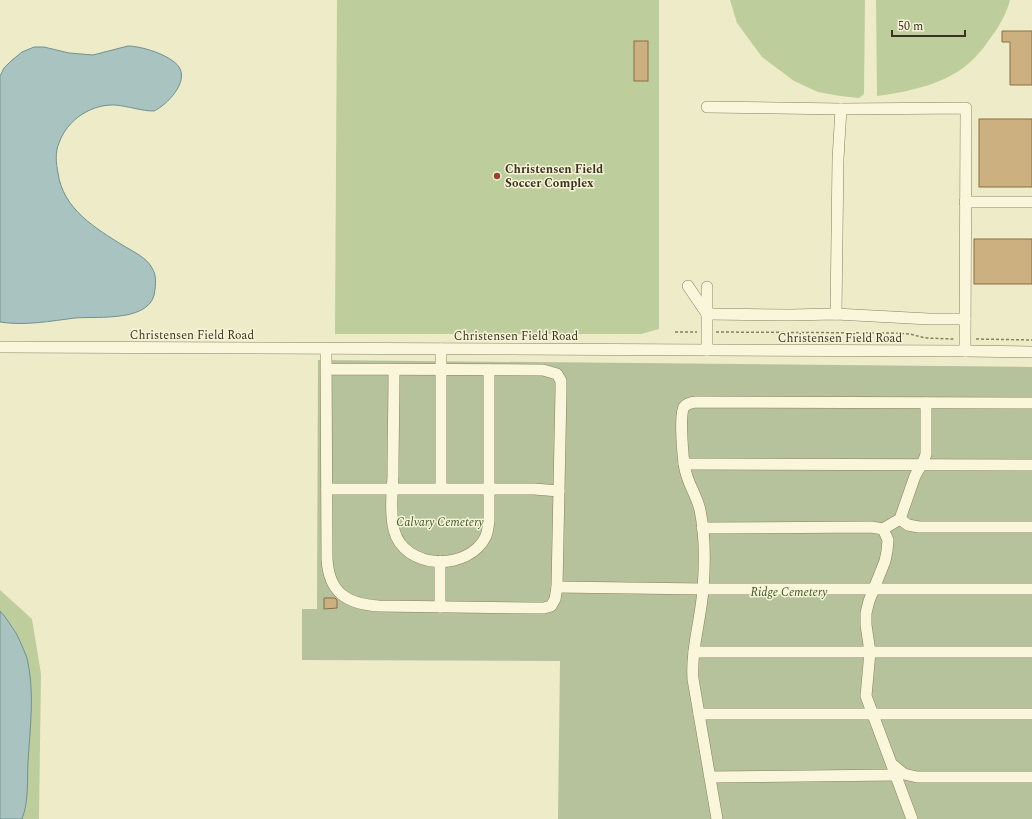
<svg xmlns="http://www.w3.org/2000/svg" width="1032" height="819" viewBox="0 0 1032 819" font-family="Spectral,serif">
  <rect width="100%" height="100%" fill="#eeebc9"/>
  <g fill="#bdcd9c">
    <polygon points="337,0 659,0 659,329 641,334 335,334"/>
    <polygon points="730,0 865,0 864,94 859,98 840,96 818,92 794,81 762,57 737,23"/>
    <path d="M876,0H1010C1008,10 999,27 992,36C988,41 984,48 979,53C954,83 913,91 877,96Z"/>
    <polygon points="0,590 32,619 41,674 39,819 0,819"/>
  </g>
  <polygon fill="#b5c29b" points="318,360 1032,367 1032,819 558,819 560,661 302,660 302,609 317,609"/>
  <g fill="#a9c3c1" stroke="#709190">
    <path d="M128,46C141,46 171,55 179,67C189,82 167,105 154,111C141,111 128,106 115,105C91,104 67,120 59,143C55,152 56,163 58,173C63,209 95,228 124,246C134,252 147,258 152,268C156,274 156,282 155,289C154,323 98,316 75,318C51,321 25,326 0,322V76L4,68L11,61L22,52L34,47H44L69,53L93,55Z"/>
    <path d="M0,611C6,617 11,626 16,633C20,641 24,650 27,658C35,692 30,728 28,762C27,780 29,801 22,819H0Z"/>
  </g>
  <g fill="#ccb07f" stroke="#8a6e43">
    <polygon points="1002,31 1032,31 1032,85 1010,85 1010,42 1002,42"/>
    <rect x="634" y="41" width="14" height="40"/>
    <rect x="979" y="119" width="53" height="68"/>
    <rect x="974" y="239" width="58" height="45"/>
    <polygon points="324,598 335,598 337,600 337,608 324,609"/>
  </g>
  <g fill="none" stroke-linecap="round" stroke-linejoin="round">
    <g stroke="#8b7f5d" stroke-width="12">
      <g id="minor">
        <polyline points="707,107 841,109 966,108 965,351"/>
        <polyline points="965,202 1032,202"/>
        <polyline points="688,286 707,314"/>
        <polyline points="707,314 790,315 836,314 929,319 965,319"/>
        <polyline points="836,314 838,159 841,109"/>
        <polyline points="0,347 965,351 1032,352"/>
        <path d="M326,349L327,559C329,593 347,604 379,606L533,608H544L551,606L555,599L557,587L561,390V381L557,374L543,370L326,369"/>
        <polyline points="441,349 441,488"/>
        <polyline points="707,350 707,287"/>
        <path d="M394,370C394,405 393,440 393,476C392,493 390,513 394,530C404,570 469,572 486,536C488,531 488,526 489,521V370"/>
        <polyline points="684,464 1032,465"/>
        <polyline points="327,489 534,489 559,491"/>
        <polyline points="900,519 908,525 919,527 1032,527"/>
        <polyline points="702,528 871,527 883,529 900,519 915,476 924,460 926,454 926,403"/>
        <polyline points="883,529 888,540 887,551 885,561 869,601 866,613 866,625 870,652 866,696 912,819"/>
        <polyline points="440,561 440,607"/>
        <polyline points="557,587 703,589 1032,589"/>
        <polyline points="694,652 1032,652"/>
        <polyline points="699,714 1032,714"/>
        <polyline points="893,765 904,774 917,777 1032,777"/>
        <polyline points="710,777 896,775"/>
        <path d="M717,819L693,679C691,649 701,619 703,589C705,564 705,534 700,510C697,497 689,485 686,473C683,463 679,415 684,407C687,403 691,403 695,402L1032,403"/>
      </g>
    </g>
    <g stroke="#8b7f5d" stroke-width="1.5" stroke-dasharray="3 2" stroke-linecap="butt">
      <polyline points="675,332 697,332"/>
      <polyline points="716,332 894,333 910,334 925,338 954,339"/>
      <polyline points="976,339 1032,340"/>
    </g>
    <use href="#minor" stroke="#f9f6dc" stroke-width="11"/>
  </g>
  <circle fill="#99442e" stroke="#f6f4d8" stroke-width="1.5" cx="497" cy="176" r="4"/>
  <g text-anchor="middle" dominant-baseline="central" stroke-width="3" stroke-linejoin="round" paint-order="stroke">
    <g font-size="12" font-weight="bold" fill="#3b3321" stroke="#f6f4d8" text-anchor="start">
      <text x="505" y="169">Christensen Field<tspan x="505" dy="14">Soccer Complex</tspan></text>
    </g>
    <g font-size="12" fill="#3b3321" stroke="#f6f4d8">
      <text x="192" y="335">Christensen Field Road</text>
      <text x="516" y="336">Christensen Field Road</text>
      <text x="840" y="338">Christensen Field Road</text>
    </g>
    <g font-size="12" font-style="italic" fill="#415827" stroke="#f6f4d8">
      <text x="440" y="522">Calvary Cemetery</text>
      <text x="789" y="592">Ridge Cemetery</text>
    </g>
  </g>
  <path d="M892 30v6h73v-6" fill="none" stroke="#3b3321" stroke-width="2"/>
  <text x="898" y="30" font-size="12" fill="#3b3321" stroke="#f6f4d8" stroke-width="3" paint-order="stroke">50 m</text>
</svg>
